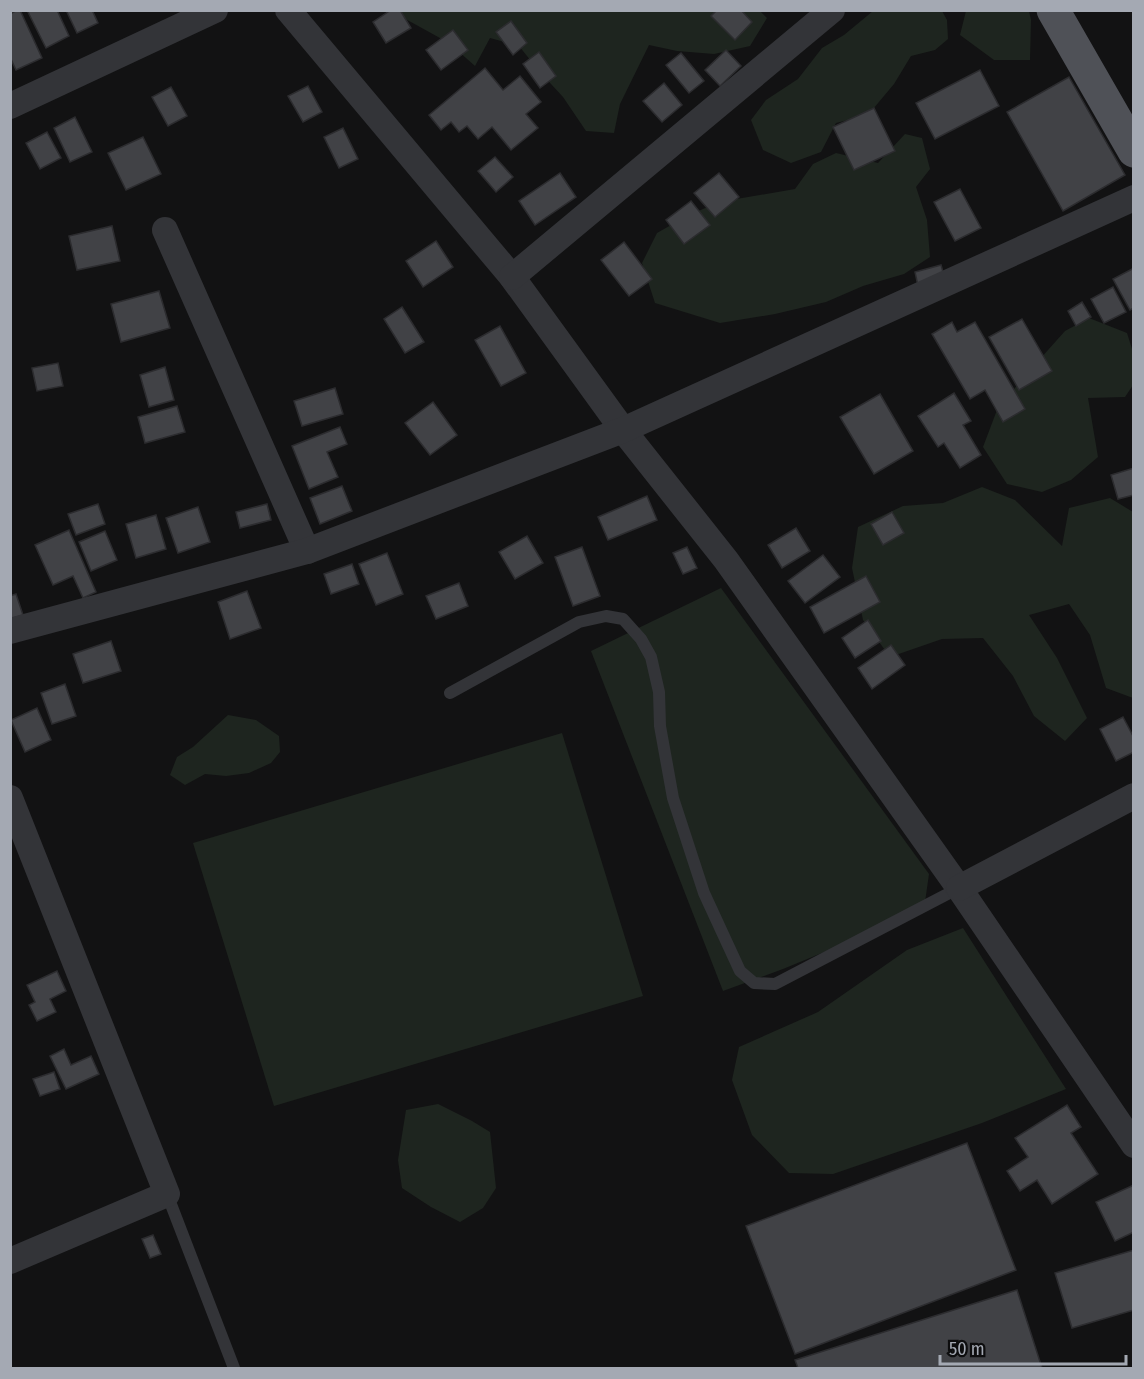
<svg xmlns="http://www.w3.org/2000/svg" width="1144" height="1379" viewBox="0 0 1144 1379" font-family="'Fira Sans Condensed',sans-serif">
  <rect width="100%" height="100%" fill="#121213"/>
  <g fill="#1e251f">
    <polygon points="759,10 767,18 750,46 714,54 677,51 649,45 620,104 614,133 586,131 563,97 539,71 519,46 490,38 475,66 449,43 391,11"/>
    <polygon points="873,11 942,11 947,20 948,39 935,50 911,56 894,84 868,115 836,123 821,152 791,163 763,150 751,120 766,100 798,79 822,48 844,35"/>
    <polygon points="966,11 1029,11 1031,20 1030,60 994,60 960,35"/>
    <polygon points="905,134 922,138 930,169 916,187 927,220 930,257 904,274 863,286 826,302 775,314 720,323 655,303 642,263 657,233 687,216 719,202 795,189 813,164 836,153 878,163"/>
    <polygon points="1089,318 1127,333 1133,352 1133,385 1125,397 1088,398 1098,457 1071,480 1042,492 1007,484 983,447 997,410 1023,378 1065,331"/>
    <polygon points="982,487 1015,500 1062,546 1069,508 1110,498 1133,512 1133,698 1106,688 1090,635 1069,604 1029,615 1057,658 1087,718 1065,741 1034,716 1013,676 983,638 942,639 890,657 863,620 852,568 858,527 903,506 943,503"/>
    <polygon points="721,588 929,874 925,902 851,941 783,969 723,991 591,651"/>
    <polygon points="228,715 256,720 279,736 280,752 271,763 249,773 226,776 205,774 185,785 170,775 177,757 193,747"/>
    <polygon points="562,733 643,996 274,1106 193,843"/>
    <polygon points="963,928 1066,1089 982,1123 833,1174 789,1173 752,1135 732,1080 739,1047 818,1012 907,950"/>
    <polygon points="438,1104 472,1121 490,1132 496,1188 483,1208 460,1222 431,1207 402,1188 398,1160 406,1110"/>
  </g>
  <g fill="#414246" stroke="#2c2c2f" stroke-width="1.5">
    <polygon points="17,10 20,10 42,58 16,70 10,57 10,14"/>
    <polygon points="27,10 57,10 69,36 46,48"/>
    <polygon points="66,10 92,10 98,23 77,33"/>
    <polygon points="391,10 400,10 411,28 386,43 373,22"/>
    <polygon points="717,10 741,10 752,22 735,40 711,16"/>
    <polygon points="511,21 527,43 513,55 496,32"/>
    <polygon points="453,30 468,50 441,70 426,50"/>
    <polygon points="726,50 741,66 720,86 705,70"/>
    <polygon points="539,52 556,76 540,88 523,64"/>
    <polygon points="681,53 704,81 689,93 666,65"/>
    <polygon points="485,68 503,90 520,76 541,102 526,114 538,128 511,150 492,127 478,139 467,126 459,132 451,122 441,130 429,115"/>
    <polygon points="980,70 999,106 935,139 916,103"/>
    <polygon points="1069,77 1125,175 1063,211 1007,112"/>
    <polygon points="664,83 682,105 662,122 643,101"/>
    <polygon points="308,86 322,112 303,122 288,96"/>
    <polygon points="171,87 187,116 168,126 152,97"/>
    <polygon points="874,108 895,151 854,170 833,127"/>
    <polygon points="75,117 92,152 70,162 54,128"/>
    <polygon points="343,128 358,159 339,168 324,137"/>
    <polygon points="47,132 61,158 40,169 26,143"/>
    <polygon points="143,137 161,174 126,190 108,153"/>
    <polygon points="495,157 513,177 496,192 478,171"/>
    <polygon points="560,173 576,197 535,225 519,201"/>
    <polygon points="719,173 739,197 715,217 694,193"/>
    <polygon points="960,189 981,228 955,241 934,202"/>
    <polygon points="691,201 710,225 684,244 666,220"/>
    <polygon points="112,226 120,261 77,270 69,236"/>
    <polygon points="436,241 453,267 423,287 406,261"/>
    <polygon points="624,242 652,279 629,296 601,260"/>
    <polygon points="941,265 945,279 918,286 915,272"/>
    <polygon points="1134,268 1134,308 1130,310 1113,279"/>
    <polygon points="1113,287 1126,312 1104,323 1091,299"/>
    <polygon points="159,291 170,328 121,342 111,304"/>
    <polygon points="1082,302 1091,317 1076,326 1068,311"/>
    <polygon points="402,307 424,342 405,353 384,319"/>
    <polygon points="1022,319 1052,371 1019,390 989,337"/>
    <polygon points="952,322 957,332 975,322 1025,409 1003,422 985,390 970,399 932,334"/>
    <polygon points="500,326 526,373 501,386 475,340"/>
    <polygon points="58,363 63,386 37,391 32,368"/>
    <polygon points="165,367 174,400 149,407 140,375"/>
    <polygon points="335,388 343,414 302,426 294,401"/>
    <polygon points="954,393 971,421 963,425 981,455 960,468 944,443 938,447 918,416"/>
    <polygon points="880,394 913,451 874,474 840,417"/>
    <polygon points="433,402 457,435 430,455 405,423"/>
    <polygon points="177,406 185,432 145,443 138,417"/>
    <polygon points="340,427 347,444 327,452 338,477 309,489 292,446"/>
    <polygon points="1134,468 1134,495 1118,499 1111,475"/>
    <polygon points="342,486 352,511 320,524 310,498"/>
    <polygon points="647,496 657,520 608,540 598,517"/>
    <polygon points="98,504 105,524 76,535 68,514"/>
    <polygon points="267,504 271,520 240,528 236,512"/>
    <polygon points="198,507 210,542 178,553 166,518"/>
    <polygon points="892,512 904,533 883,545 871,524"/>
    <polygon points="156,515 166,549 136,558 126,524"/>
    <polygon points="796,528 810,551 782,568 768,545"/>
    <polygon points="69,530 96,592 83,598 73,576 53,585 35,545"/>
    <polygon points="105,531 117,560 91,571 79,542"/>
    <polygon points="527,536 543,563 515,579 499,552"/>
    <polygon points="582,547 600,596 573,606 555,557"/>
    <polygon points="687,547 697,568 683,574 673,553"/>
    <polygon points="387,553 403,594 376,605 359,564"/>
    <polygon points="823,555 840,577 805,603 788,581"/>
    <polygon points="352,564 359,584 331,594 324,574"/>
    <polygon points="866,576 880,602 824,633 810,607"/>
    <polygon points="459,583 468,606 436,619 426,596"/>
    <polygon points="247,591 261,628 230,639 218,602"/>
    <polygon points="16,594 23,615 10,619 10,596"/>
    <polygon points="868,620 881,641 855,658 842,638"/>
    <polygon points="111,641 121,671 83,683 73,654"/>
    <polygon points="891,645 905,665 872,689 858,668"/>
    <polygon points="65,684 76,716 52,724 41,693"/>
    <polygon points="37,708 51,740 25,752 11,720"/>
    <polygon points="1123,717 1134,738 1134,752 1116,761 1100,729"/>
    <polygon points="57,971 66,991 50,999 56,1012 37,1021 29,1005 35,1002 27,985"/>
    <polygon points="64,1049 71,1065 91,1056 99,1074 66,1089 50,1056"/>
    <polygon points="54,1072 60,1089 40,1096 33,1079"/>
    <polygon points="1067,1105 1081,1127 1071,1133 1098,1174 1052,1204 1037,1180 1020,1191 1007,1171 1028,1157 1015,1138"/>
    <polygon points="967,1143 1016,1270 795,1354 746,1226"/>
    <polygon points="1134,1185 1134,1232 1115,1241 1096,1202"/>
    <polygon points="153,1235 161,1254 150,1258 142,1239"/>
    <polygon points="1134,1250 1134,1310 1072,1328 1055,1273"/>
    <polygon points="1017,1290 1042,1368 798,1368 795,1360"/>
  </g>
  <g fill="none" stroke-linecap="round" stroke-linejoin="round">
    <g stroke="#333438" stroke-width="12">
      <polyline points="450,693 579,622 606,616 623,619 641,639 651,657 659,692 660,726 673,798 704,893 740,971 754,983 775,984 959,888"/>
      <polyline points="167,1194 234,1368"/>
    </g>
    <g stroke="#333438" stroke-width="26">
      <polyline points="288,10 512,277 623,430 726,560 959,888 1134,1145"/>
      <polyline points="10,106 215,10"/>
      <polyline points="165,230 307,551"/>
      <polyline points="512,277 832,10"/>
      <polyline points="10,631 307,551 623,430 1134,198"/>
      <polyline points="10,798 167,1194 10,1261"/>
      <polyline points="959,888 1134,796"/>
    </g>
    <polyline stroke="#4f5157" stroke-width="33" points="1053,10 1134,151"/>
  </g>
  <rect width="1144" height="1379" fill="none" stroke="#a4a9b3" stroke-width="24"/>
  <path d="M940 1355v9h186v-9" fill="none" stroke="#a4a9b3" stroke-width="3"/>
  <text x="949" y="1355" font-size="18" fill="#a4a9b3" stroke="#0d0d0e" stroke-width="4.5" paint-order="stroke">50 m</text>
</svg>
